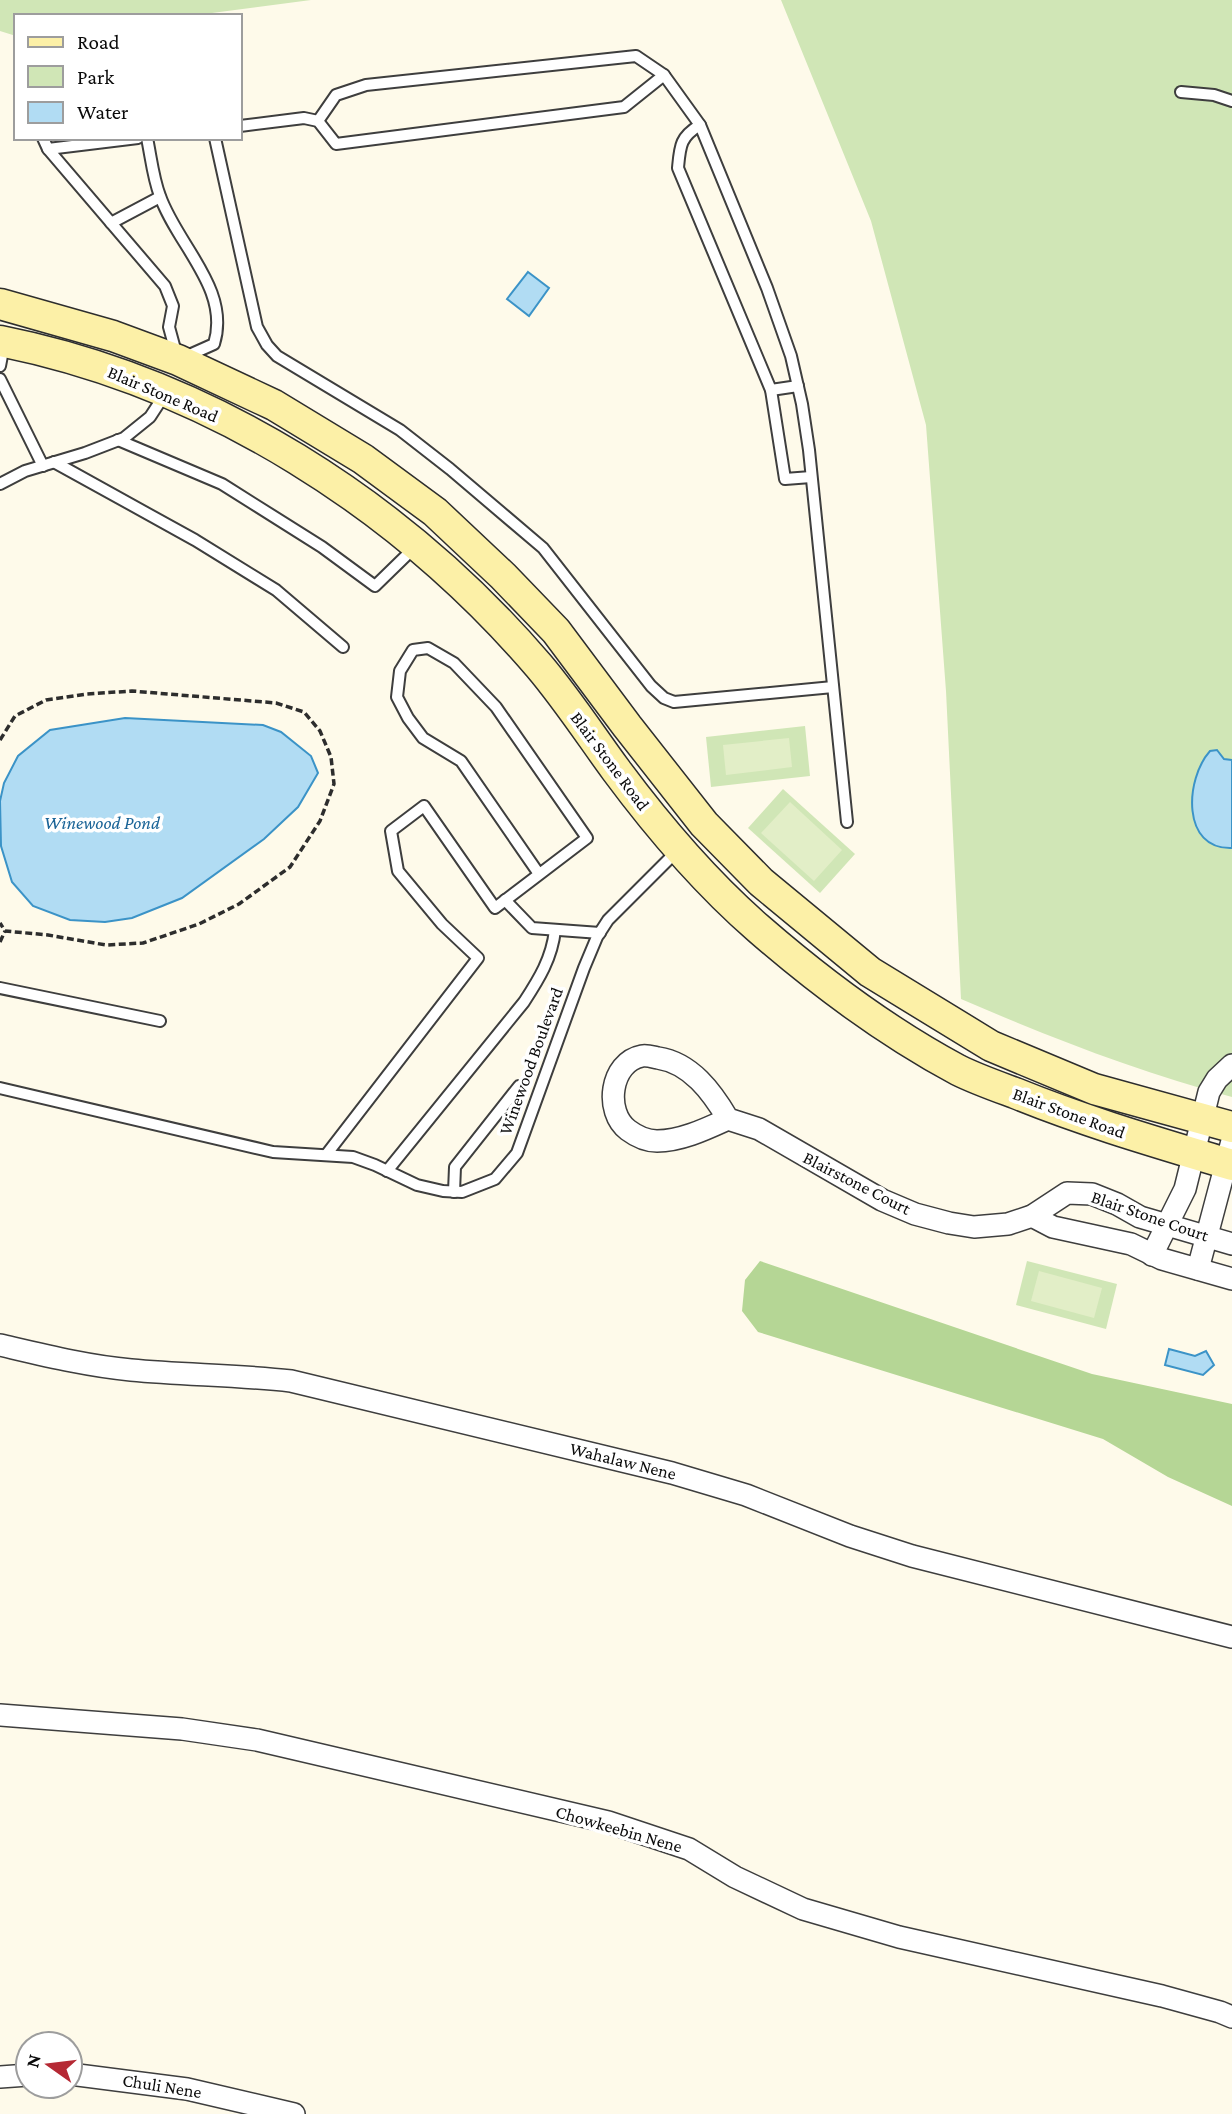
<svg xmlns="http://www.w3.org/2000/svg" width="1232" height="2114" viewBox="0 0 1232 2114" font-family="'Crimson Pro',serif">
  <rect width="100%" height="100%" fill="#fefaea"/>
  <g fill="#d0e6b6">
    <polygon points="0,0 311,0 189,16 16,16 16,36 0,31"/>
    <path d="M781,0H1232V1097C1139,1072 1049,1037 961,999L946,691L926,425L871,221Z"/>
    <polygon points="805,726 810,776 711,787 706,737"/>
    <polygon points="783,789 855,854 820,893 748,828"/>
    <polygon points="1027,1261 1117,1284 1106,1329 1016,1305"/>
  </g>
  <polygon fill="#b5d695" points="760,1261 1092,1374 1232,1404 1232,1506 1168,1477 1103,1439 758,1332 742,1311 745,1280"/>
  <g fill="#e2eec7">
    <polygon points="789,738 792,767 726,775 723,745"/>
    <polygon points="790,802 842,850 814,881 761,833"/>
    <polygon points="1039,1271 1102,1288 1094,1318 1031,1301"/>
  </g>
  <g fill="#b1dcf3" stroke="#3b93c7" stroke-width="2">
    <polygon points="528,272 549,288 529,316 507,299"/>
    <polygon points="125,718 263,725 281,732 311,756 318,773 298,807 264,839 182,898 132,918 105,922 70,920 33,906 12,882 1,846 0,801 4,783 18,756 50,730"/>
    <path d="M1217,750L1224,759L1232,760V848C1181,850 1185,779 1210,751Z"/>
    <polygon points="1169,1349 1195,1356 1206,1351 1214,1365 1203,1375 1165,1365"/>
  </g>
  <g fill="none" stroke-linecap="round" stroke-linejoin="round">
    <g stroke="#3e3e3e" stroke-width="14">
      <g id="lane">
        <polyline points="1181,92 1214,95 1232,101"/>
        <polyline points="318,121 336,95 366,85 636,56 664,75 700,125 767,288 791,356 802,404 809,450 847,822"/>
        <path d="M700,125C680,137 680,146 678,168L771,390L785,479L811,477"/>
        <polyline points="240,126 304,118 318,121 336,144 624,107 664,75"/>
        <path d="M43,138L48,149L165,286L173,306L169,327L178,360L214,344C231,289 177,245 160,196C153,178 151,157 147,138"/>
        <polyline points="215,138 257,327 267,345 277,356 400,430 450,469 543,548 651,686 664,698 674,702 833,687"/>
        <polyline points="48,149 138,138"/>
        <polyline points="111,223 160,197"/>
        <polyline points="0,366 4,345"/>
        <polyline points="0,379 43,466"/>
        <polyline points="771,390 798,386"/>
        <polyline points="118,440 222,484 322,547 375,586 414,548"/>
        <polyline points="54,462 195,540 276,590 343,647"/>
        <polyline points="0,484 25,471 85,453 124,438 150,417 165,394"/>
        <polyline points="505,900 532,928 600,933"/>
        <polyline points="0,988 160,1021"/>
        <polyline points="0,1088 273,1152 353,1157 375,1165 417,1185 443,1191 462,1192 495,1179 517,1153 584,968 597,937 608,920 678,850"/>
        <polyline points="326,1155 478,958 442,924 398,871 391,831 424,806 495,908 587,838 496,707 454,663 428,648 413,650 400,671 397,697 408,718 423,738 461,761 539,874"/>
        <path d="M387,1171L524,1002C539,979 552,958 555,930"/>
        <polyline points="454,1192 455,1167 519,1086"/>
      </g>
    </g>
    <g stroke="#3e3e3e" stroke-width="24">
      <g id="street">
        <path d="M728,1119C706,1129 681,1141 657,1141C646,1141 636,1136 628,1130C604,1112 610,1062 642,1056C647,1055 653,1057 658,1058C691,1063 712,1092 728,1119L759,1129L882,1200L915,1214L949,1223L974,1227L1008,1224L1032,1216L1067,1193L1092,1194L1117,1204L1140,1217L1232,1244"/>
        <polyline points="1032,1216 1053,1227 1131,1244 1162,1259 1232,1279"/>
        <polyline points="1152,1255 1185,1189 1209,1092 1217,1079 1232,1065"/>
        <polyline points="1198,1269 1232,1141"/>
        <path d="M0,1345C43,1355 87,1366 131,1370C185,1375 238,1375 291,1381L672,1473L746,1495L850,1536L912,1556L1232,1637"/>
        <polyline points="0,1715 182,1729 257,1740 608,1822 689,1849 735,1877 803,1909 899,1937 1162,1996 1220,2012 1232,2017"/>
        <polyline points="70,2074 187,2089 294,2114"/>
        <polyline points="0,2077 28,2075"/>
      </g>
    </g>
    <g stroke="#2d2d2d" stroke-width="33">
      <g id="secondary">
        <polyline points="0,304 113,336 178,360 274,405 363,459 435,512 503,576 556,631 627,726 704,824 761,882 870,972 991,1046 1094,1089 1232,1127"/>
        <path d="M0,341C210,383 401,505 539,666C567,699 591,736 616,770C659,828 705,882 759,929C820,982 887,1032 958,1070C976,1079 996,1086 1015,1093C1086,1122 1159,1143 1232,1165"/>
      </g>
    </g>
    <g stroke="#2d2d2d" stroke-width="3.5" stroke-dasharray="7 3.5" stroke-linecap="butt">
      <polyline points="0,740 15,716 46,700 87,694 132,691 276,703 304,712 320,731 331,757 334,784 320,821 290,867 239,904 199,924 143,943 106,945 48,935 5,931 0,923"/>
      <polyline points="0,942 5,931"/>
    </g>
    <use href="#lane" stroke="#fff" stroke-width="10"/>
    <use href="#street" stroke="#fff" stroke-width="21"/>
    <use href="#secondary" stroke="#fcf0a7" stroke-width="30"/>
  </g>
  <g text-anchor="middle" dominant-baseline="central" stroke-width="7" stroke-linejoin="round" paint-order="stroke">
    <g font-size="18" fill="#0b0b0b" stroke="#fff">
      <text transform="translate(163 394) rotate(23)">Blair Stone Road</text>
      <text transform="translate(610 761) rotate(53)">Blair Stone Road</text>
      <text transform="translate(531 1061) rotate(-70)">Winewood Boulevard</text>
      <text transform="translate(1069 1113) rotate(20)">Blair Stone Road</text>
      <text transform="translate(857 1183) rotate(27)">Blairstone Court</text>
      <text transform="translate(1150 1216) rotate(19)">Blair Stone Court</text>
      <text transform="translate(623 1461) rotate(14)">Wahalaw Nene</text>
      <text transform="translate(619 1829) rotate(16)">Chowkeebin Nene</text>
      <text transform="translate(162 2086) rotate(9)">Chuli Nene</text>
    </g>
    <g font-size="19" font-style="italic" fill="#1a6497" stroke="#fff">
      <text x="102" y="822">Winewood Pond</text>
    </g>
  </g>
  <rect x="14" y="14" width="228" height="126" fill="#ffffff" stroke="#9d9d9d" stroke-width="2"/>
  <rect x="28" y="37" width="35" height="10" fill="#fcf0a7" stroke="#9d9d9d" stroke-width="2"/>
  <text x="77" y="49" font-size="21" fill="#0b0b0b">Road</text>
  <rect x="28" y="66" width="35" height="21" fill="#d0e6b6" stroke="#9d9d9d" stroke-width="2"/>
  <text x="77" y="84" font-size="21" fill="#0b0b0b">Park</text>
  <rect x="28" y="102" width="35" height="21" fill="#b1dcf3" stroke="#9d9d9d" stroke-width="2"/>
  <text x="77" y="119" font-size="21" fill="#0b0b0b">Water</text>
  <g transform="translate(49 2065) rotate(284)"><circle r="33" fill="#ffffff" stroke="#9d9d9d" stroke-width="2"/>
  <path d="M0-5L12 26L0 18L-12 26Z" fill="#b52934"/>
  <text y="-10" font-size="19" font-weight="bold" text-anchor="middle" fill="#0b0b0b">N</text>
  </g>
</svg>
